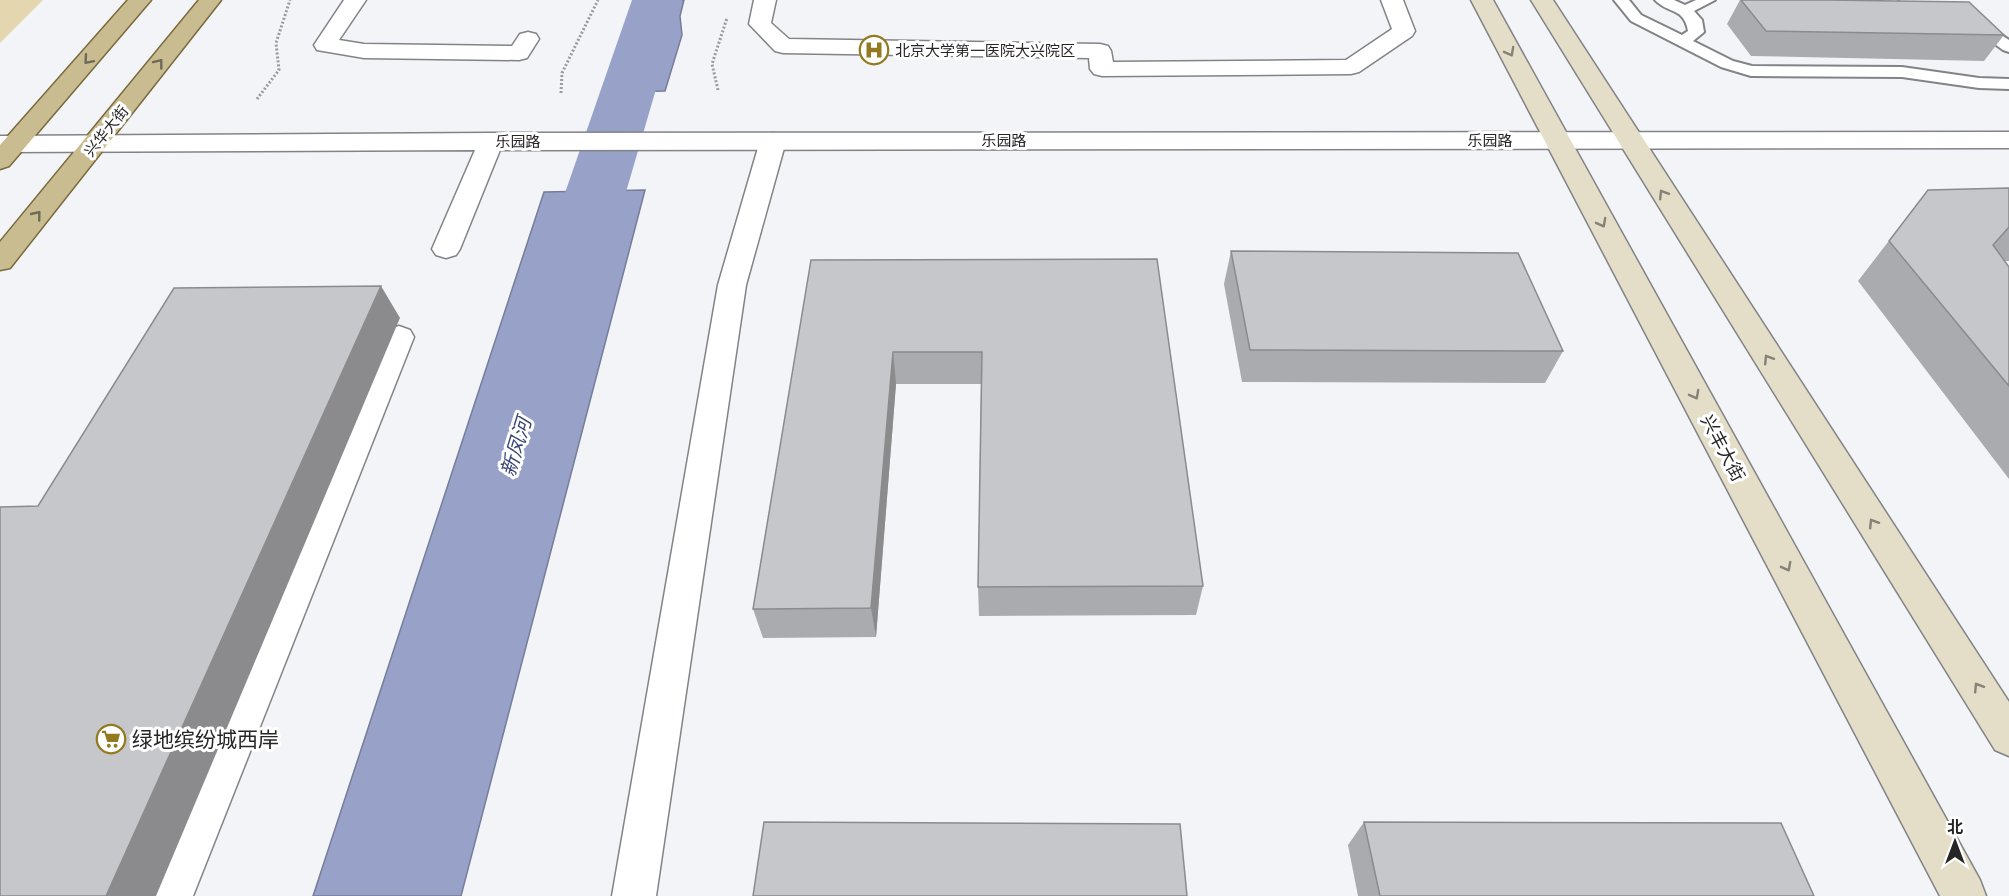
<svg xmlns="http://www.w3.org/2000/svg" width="2009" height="896" viewBox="0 0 2009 896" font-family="Poppins,'Noto Sans SC',sans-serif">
  <rect width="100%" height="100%" fill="#f3f4f7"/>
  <polygon fill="#e4d7af" points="0,0 43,0 0,43"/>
  <g fill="#98a2c8" stroke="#767d98" stroke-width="1.5">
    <polygon points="647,0 684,0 680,16 682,35 665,91 618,92 624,78 626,57"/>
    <polygon points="645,190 461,896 313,896 544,192"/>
  </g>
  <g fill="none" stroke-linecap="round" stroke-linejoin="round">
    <polygon fill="#98a2c8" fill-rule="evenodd" points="632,0 682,0 598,288 588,304 565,310 542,304 532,288"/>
    <g stroke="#828386" stroke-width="4">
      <g id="service">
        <path d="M1614,0H1629L1641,15L1682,35L1688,31C1684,7 1668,14 1655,0H1674L1685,5L1696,0H1715L1694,11L1702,20L1704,32L1693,41L1733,61L1752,66L1902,67L1979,78L2009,79V89L1979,88L1902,77L1751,76L1721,67L1631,21Z"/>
        <path d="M1794,0H1898L1891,4C1871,6 1806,14 1794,0Z"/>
        <polygon points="1975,18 2009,40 2009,52 2003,50 1970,26 1967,23"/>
      </g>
    </g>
    <g stroke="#828386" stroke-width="3">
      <g id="minor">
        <polygon points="344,0 366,0 339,40 364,44 512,46 520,34 528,32 536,34 539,39 527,58 519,60 364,58 317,50 314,45"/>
        <polygon points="754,0 776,0 771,23 789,39 1100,44 1108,46 1111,51 1113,62 1346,60 1392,29 1381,0 1403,0 1415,31 1412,36 1359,72 1351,74 1102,76 1094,74 1090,69 1089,58 783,53 775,51 749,24"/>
        <polygon points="773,133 782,136 786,141 746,285 656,896 612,896 718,285 760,141 764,136"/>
        <polygon points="399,326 410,330 414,337 193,896 149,896 384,337 388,330"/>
      </g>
    </g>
    <g stroke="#828386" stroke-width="3">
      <polygon id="tertiary" points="2009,132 2009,148 500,150 460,249 456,255 446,258 436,255 432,249 475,150 0,152 0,136 491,133"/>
    </g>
    <g stroke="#828386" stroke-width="3">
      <g id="secondary">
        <polygon points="1471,0 1493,0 1980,880 1986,896 1940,896"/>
        <polygon points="1531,0 1553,0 2009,702 2009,756 1995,750"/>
      </g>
    </g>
    <g stroke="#796a3c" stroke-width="3">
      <g id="primary">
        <polygon points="128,0 151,0 9,166 0,169 0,145"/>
        <polygon points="199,0 221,0 10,268 0,270 0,242"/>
      </g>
    </g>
    <g stroke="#9a9b9d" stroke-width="3" stroke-dasharray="2 2" stroke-linecap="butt">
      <polyline points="718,90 712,64 727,18"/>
      <polyline points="561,93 562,73 598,0"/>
      <polyline points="257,99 279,70 276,43 290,0"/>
    </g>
    <use href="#service" fill="#fff" fill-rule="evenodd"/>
    <use href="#minor" fill="#fff" fill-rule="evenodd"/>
    <use href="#tertiary" fill="#fff" fill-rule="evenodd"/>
    <use href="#secondary" fill="#e4ddc8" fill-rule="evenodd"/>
    <use href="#primary" fill="#c9bc91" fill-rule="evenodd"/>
  </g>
  <g fill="#aaabae">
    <polygon points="1740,0 1827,0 2004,35 1984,61 1751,56 1727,24"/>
    <polygon points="2009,188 2009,261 2005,261 2009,267 2009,479 1858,281 1928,190"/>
    <polygon points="1231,251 1563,351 1545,383 1242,382 1224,284"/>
    <polygon points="1157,259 1203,586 1196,615 979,616 978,587 981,384 896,384 876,637 763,638 753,609 811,260"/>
    <polygon points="1364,822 1814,896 1358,896 1348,845"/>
  </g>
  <g fill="#8b8b8d">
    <polygon points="381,286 400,318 156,896 106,896"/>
    <polygon points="893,352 896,384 876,637 871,608"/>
  </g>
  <g fill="#c6c7ca" stroke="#8b8b8d" stroke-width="1.5">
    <polygon points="1741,0 1827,0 1969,2 2004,35 1766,31"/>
    <polygon points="2009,188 2009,227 1993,245 2009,267 2009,386 1889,241 1928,190"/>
    <polygon points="1231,251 1518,253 1563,351 1250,350"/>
    <polygon points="1157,259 1203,586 978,587 982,352 893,352 871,608 753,609 811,260"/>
    <polygon points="381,286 106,896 0,896 0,507 38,506 174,288"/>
    <polygon points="764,822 1180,824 1187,896 753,896"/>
    <polygon points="1364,822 1781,823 1814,896 1380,896"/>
  </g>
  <defs><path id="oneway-chevron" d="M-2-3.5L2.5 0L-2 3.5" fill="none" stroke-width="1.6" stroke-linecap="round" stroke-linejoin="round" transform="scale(1.5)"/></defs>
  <g stroke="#858278">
    <use href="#oneway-chevron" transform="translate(1510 52) rotate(62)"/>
    <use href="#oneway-chevron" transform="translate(1663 194) rotate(-122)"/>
    <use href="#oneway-chevron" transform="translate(1602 223) rotate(62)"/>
    <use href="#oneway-chevron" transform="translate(1768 359) rotate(-122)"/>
    <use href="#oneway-chevron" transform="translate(1695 395) rotate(62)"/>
    <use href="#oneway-chevron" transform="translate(1873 523) rotate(-122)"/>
    <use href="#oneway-chevron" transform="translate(1787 567) rotate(62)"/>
    <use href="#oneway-chevron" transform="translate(1978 687) rotate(-122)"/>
  </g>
  <g stroke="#6f6a57">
    <use href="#oneway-chevron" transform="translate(88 60) rotate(131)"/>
    <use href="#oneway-chevron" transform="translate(159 63) rotate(-52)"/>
    <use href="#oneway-chevron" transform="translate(37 215) rotate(-51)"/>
  </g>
  <defs>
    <g id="hospital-ring" transform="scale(1.5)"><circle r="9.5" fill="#fff" stroke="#937920" stroke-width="1.5"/><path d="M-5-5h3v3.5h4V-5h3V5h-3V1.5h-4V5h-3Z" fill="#937920"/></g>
    <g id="supermarket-ring" transform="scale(1.5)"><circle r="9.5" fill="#fff" stroke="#937920" stroke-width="1.5"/><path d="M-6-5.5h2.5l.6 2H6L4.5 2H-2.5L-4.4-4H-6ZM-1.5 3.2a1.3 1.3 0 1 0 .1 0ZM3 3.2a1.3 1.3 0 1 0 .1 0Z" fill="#937920"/></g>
  </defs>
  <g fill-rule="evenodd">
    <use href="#hospital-ring" x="874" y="50"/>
    <use href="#supermarket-ring" x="111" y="739"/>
  </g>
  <g text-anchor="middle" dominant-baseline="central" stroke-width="6" stroke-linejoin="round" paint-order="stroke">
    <g font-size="15" fill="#262627" stroke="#fff" text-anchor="start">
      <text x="895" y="50">北京大学第一医院大兴院区</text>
    </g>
    <g font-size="15" fill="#262627" stroke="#fff">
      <text transform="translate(106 131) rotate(-51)">兴华大街</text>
      <text x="1004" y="140">乐园路</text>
      <text x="1490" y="140">乐园路</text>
      <text x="518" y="141">乐园路</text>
    </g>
    <g font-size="18" fill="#262627" stroke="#fff">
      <text transform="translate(1723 448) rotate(62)">兴丰大街</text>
    </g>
    <g font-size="20" font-style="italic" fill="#3a4578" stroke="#fff">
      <text transform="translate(516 447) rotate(-73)">新凤河</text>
    </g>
    <g font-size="21" fill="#262627" stroke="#fff" text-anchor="start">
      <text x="132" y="739">绿地缤纷城西岸</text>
    </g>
  </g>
  <g transform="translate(1955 842)" stroke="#ffffff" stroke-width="4.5" paint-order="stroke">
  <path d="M0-4.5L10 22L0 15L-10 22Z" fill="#262627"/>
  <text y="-9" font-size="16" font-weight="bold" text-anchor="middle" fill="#262627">北</text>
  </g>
</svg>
